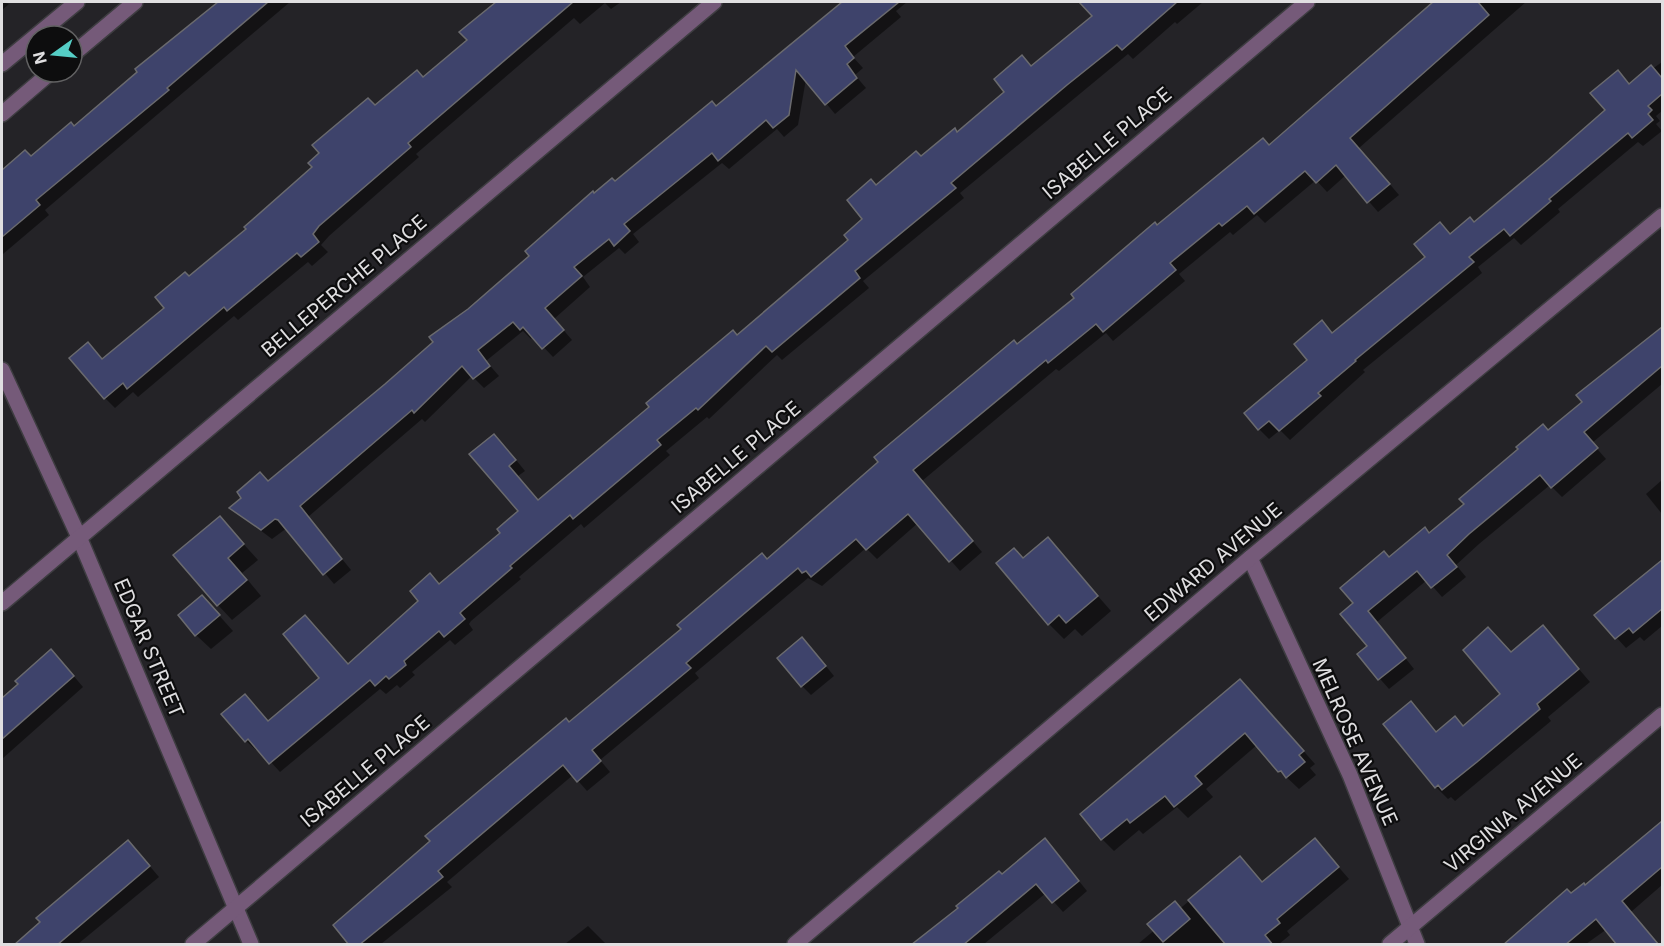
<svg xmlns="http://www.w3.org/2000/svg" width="1664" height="946" viewBox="0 0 1664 946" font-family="Inter,sans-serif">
  <rect width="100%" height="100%" fill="#242327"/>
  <g fill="#0007">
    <polygon points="2,2 9,4 2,10"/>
    <polygon points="221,2 290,2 45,210 49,215 3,254 2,178 4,176 2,172 25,152 31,158 74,128"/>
    <polygon points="498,2 621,2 611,9 605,3 580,24 574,18 416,154 419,157 329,236 321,245 328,252 312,266 308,262 238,320 234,316 138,397 133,392 115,408 105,398 103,360 166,308 190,278 248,230 375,107 423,79 469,41 462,32"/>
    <polygon points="841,2 907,2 896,11 901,17 853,57 863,68 855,75 866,88 835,114 806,79 798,125 784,137 777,129 729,169 722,163 633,234 639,242 625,254 619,248 583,277 590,287 554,319 572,340 553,357 533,336 531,339 523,331 486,361 499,376 484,388 472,376 425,422 422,419 308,517 351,570 334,584 287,528 272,539 231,508 269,483 435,342 531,257 594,195 615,183 717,107"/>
    <polygon points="1094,2 1203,2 1177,24 1175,22 1133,59 1128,54 960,193 964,198 863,281 869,288 782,360 777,355 709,419 707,417 666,451 670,455 584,528 581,524 519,577 521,579 471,621 469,624 473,630 455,645 450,640 412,672 415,675 400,688 397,685 386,694 380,689 280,772 258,748 256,750 246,741 348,666 502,533 520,511 504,445 525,471 518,476 539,501 850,240 864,219 876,187 958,133 1007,92 1022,57 1032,67 1094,16 1087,8"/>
    <polygon points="1434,2 1526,2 1359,148 1399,195 1378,212 1346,175 1327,192 1316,180 1265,223 1257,215 1233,235 1230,232 1179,274 1185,281 1113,341 1106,333 1059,371 1056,369 922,481 982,552 960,571 918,523 877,559 866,548 822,586 808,578 695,673 699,678 600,760 610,772 587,791 573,775 447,882 452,887 381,944 351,944 432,841 768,561 1157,226 1269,147"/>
    <polygon points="1662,62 1662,111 1656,116 1660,121 1656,124 1662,131 1643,146 1638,142 1558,209 1560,212 1521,245 1514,238 1478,267 1482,273 1363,370 1365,372 1290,440 1280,430 1269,439 1259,429 1246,413 1309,360 1333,334 1451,235 1475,224 1608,110 1618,72 1630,85"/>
    <polygon points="1662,331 1662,384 1592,443 1606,459 1562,497 1550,485 1479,544 1456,565 1466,577 1442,597 1427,580 1377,622 1414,669 1389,689 1359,655 1369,646 1355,604 1390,559 1430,535 1584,403 1619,363"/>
    <polygon points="1662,480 1662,514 1646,494"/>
    <polygon points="220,518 258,560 242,573 261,596 232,620 218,605"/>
    <polygon points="1048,539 1111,611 1082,636 1075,629 1064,639 1049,624 1024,559"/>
    <polygon points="1662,561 1662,626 1644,641 1640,637 1626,648 1596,615"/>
    <polygon points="216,612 233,631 211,649 196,635"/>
    <polygon points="1543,627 1590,682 1548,717 1551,721 1455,801 1451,797 1448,799 1436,787 1411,703 1438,733 1463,727 1502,694 1512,653"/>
    <polygon points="812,649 834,676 811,695 802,686"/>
    <polygon points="61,661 83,687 2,759 2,700 20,685"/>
    <polygon points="1252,693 1315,764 1310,768 1316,775 1299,789 1280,771 1257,745 1206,789 1213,797 1188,818 1177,807 1143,834 1139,830 1114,851 1102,839"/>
    <polygon points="1662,823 1662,885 1631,912 1586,944 1508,944 1506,942 1567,891 1572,895 1585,887"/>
    <polygon points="1315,840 1349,879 1287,931 1290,935 1279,944 1138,944 1240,858 1263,883"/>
    <polygon points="1054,850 1087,891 1063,912 1046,893 984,944 914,944 1002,876"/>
    <polygon points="137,851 159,877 78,944 17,944"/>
    <polygon points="588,926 606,944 565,944"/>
  </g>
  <g fill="#3e436b" stroke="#6a6a6e" stroke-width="1.5">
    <polygon points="218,2 268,2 167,88 169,90 36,200 40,205 2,237 2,170 25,150 31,156 71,122 74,126 137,72 135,69"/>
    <polygon points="496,2 573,2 408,143 411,147 319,226 313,234 319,242 301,257 297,253 227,311 224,307 127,389 123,383 104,399 69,358 88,342 102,359 164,308 155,297 185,272 189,276 246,229 244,227 312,167 308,163 319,153 312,145 368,98 375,105 417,70 423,77 467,40 459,32"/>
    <polygon points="842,2 899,2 845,46 854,58 847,64 857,78 825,105 796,70 789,115 773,128 766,120 718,161 712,153 624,224 630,231 614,246 609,239 574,267 582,276 545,308 564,330 542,349 523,327 520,330 513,322 478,350 490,366 473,379 462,366 414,413 412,410 300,506 342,559 323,575 278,520 275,519 261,530 229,508 241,498 237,492 260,472 268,481 385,384 433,342 429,337 468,309 529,256 525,251 593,191 594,193 612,178 615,181 712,101 716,106"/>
    <polygon points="1079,2 1177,2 1122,50 1117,45 1067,85 951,183 956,188 855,271 860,278 772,352 766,346 698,410 696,408 657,440 661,445 573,519 570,515 510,566 512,568 462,611 460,613 465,619 444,637 439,631 404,661 406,665 389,679 386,676 375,686 370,680 269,764 248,739 245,742 221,714 245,694 268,721 319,678 283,634 305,615 348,664 418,601 410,591 430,573 439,584 500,533 497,529 518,511 469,454 494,434 516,460 509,466 538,500 649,407 646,403 733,330 737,335 848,240 844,235 862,219 847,200 871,179 876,185 916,151 921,156 955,128 957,132 1004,92 994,79 1022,55 1031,66 1092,16"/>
    <polygon points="1433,2 1478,2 1489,15 1350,138 1390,184 1367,203 1336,165 1316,183 1305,171 1254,214 1247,206 1222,226 1219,223 1170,263 1176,270 1103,332 1096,324 1048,363 1046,360 913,470 973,541 949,562 908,514 866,550 856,539 811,577 806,571 802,573 798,568 686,663 691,668 592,750 601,761 577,782 563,765 438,871 443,877 359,945 349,945 333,925 430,841 425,836 566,718 569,722 681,629 677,625 762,553 767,559 878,462 874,457 1014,340 1017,344 1074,298 1071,294 1155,222 1157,225 1263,138 1269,145"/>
    <polygon points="1651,65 1662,78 1662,94 1648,106 1652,110 1648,114 1653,120 1632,138 1628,133 1549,199 1551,201 1510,236 1504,229 1469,257 1474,262 1355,360 1356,361 1318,393 1321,396 1279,431 1269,421 1258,430 1244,413 1307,360 1294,344 1322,320 1332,333 1425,257 1414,244 1440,222 1450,234 1470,217 1474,222 1548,160 1605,110 1590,93 1618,70 1629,84"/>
    <polygon points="1662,327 1662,366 1584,432 1598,448 1551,488 1540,475 1469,534 1447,555 1457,567 1431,588 1417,571 1368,611 1406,658 1378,680 1357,654 1367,646 1340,614 1353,603 1340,588 1384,551 1389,557 1425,527 1429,533 1464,504 1459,499 1518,449 1516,447 1543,424 1548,430 1582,402 1576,395"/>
    <polygon points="220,516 244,544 228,558 247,580 217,606 173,555"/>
    <polygon points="1048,537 1098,596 1066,623 1059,615 1048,625 996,563 1014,548 1023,558"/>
    <polygon points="1662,560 1662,609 1633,633 1629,628 1615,639 1594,615"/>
    <polygon points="202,595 220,615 195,636 178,615"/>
    <polygon points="1543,625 1579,669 1537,704 1540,709 1477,762 1442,790 1438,785 1435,788 1383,724 1411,701 1436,732 1455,716 1463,726 1500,694 1463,650 1488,627 1511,652"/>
    <polygon points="802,637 826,666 801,687 777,658"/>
    <polygon points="51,649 74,676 2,739 2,698 18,684 15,681"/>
    <polygon points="1240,679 1304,751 1299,755 1305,762 1286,778 1281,771 1278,772 1245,733 1195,776 1202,784 1174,807 1165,796 1130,823 1127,819 1101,840 1080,814"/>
    <polygon points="1662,821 1662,867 1622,901 1659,945 1617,945 1596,919 1565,945 1503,945 1567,889 1571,893 1584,883 1585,885"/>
    <polygon points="1045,838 1079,881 1052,903 1036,884 963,945 911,945 958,908 956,906 999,871 1002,874"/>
    <polygon points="1315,838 1339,867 1277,919 1280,923 1265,935 1273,945 1226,945 1188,900 1240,856 1262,882"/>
    <polygon points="128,840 150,866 57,945 14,945 40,922 36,918"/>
    <polygon points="1175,901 1190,919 1163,942 1147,924"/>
  </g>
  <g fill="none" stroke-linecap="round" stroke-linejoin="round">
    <g stroke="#3e3d41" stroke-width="18">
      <g id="street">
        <polyline points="72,55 135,2"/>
        <polyline points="2,64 77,2"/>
        <polyline points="2,114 51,72"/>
        <polyline points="2,370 79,537 251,944"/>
        <polyline points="1250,558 1350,775 1417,944"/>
        <polyline points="2,603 714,2"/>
        <polyline points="193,944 1307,2"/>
        <polyline points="795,944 1250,558 1662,216"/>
        <polyline points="1390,944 1662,715"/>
      </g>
    </g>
    <use href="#street" stroke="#755a79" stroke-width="15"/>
  </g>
  <g text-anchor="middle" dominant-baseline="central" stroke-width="4.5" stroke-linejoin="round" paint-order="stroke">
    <g font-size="20" fill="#e0dfe1" stroke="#0d0d0e">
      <text transform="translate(1107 143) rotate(-40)">ISABELLE PLACE</text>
      <text transform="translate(344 286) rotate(-40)">BELLEPERCHE PLACE</text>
      <text transform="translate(736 457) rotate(-40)">ISABELLE PLACE</text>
      <text transform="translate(1213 562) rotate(-40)">EDWARD AVENUE</text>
      <text transform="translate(149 648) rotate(67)">EDGAR STREET</text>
      <text transform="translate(1355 742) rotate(66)">MELROSE AVENUE</text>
      <text transform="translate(365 771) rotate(-40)">ISABELLE PLACE</text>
      <text transform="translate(1513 813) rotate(-40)">VIRGINIA AVENUE</text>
    </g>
  </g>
  <rect width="1664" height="946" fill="none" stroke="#e0dfe1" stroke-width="6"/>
  <g transform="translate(54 54) rotate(255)"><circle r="28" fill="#0d0d0e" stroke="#616162" stroke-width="1.5"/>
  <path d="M0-4.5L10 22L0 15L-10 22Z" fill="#55cec6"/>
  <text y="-9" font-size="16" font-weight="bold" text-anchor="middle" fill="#e0dfe1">N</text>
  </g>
</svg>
